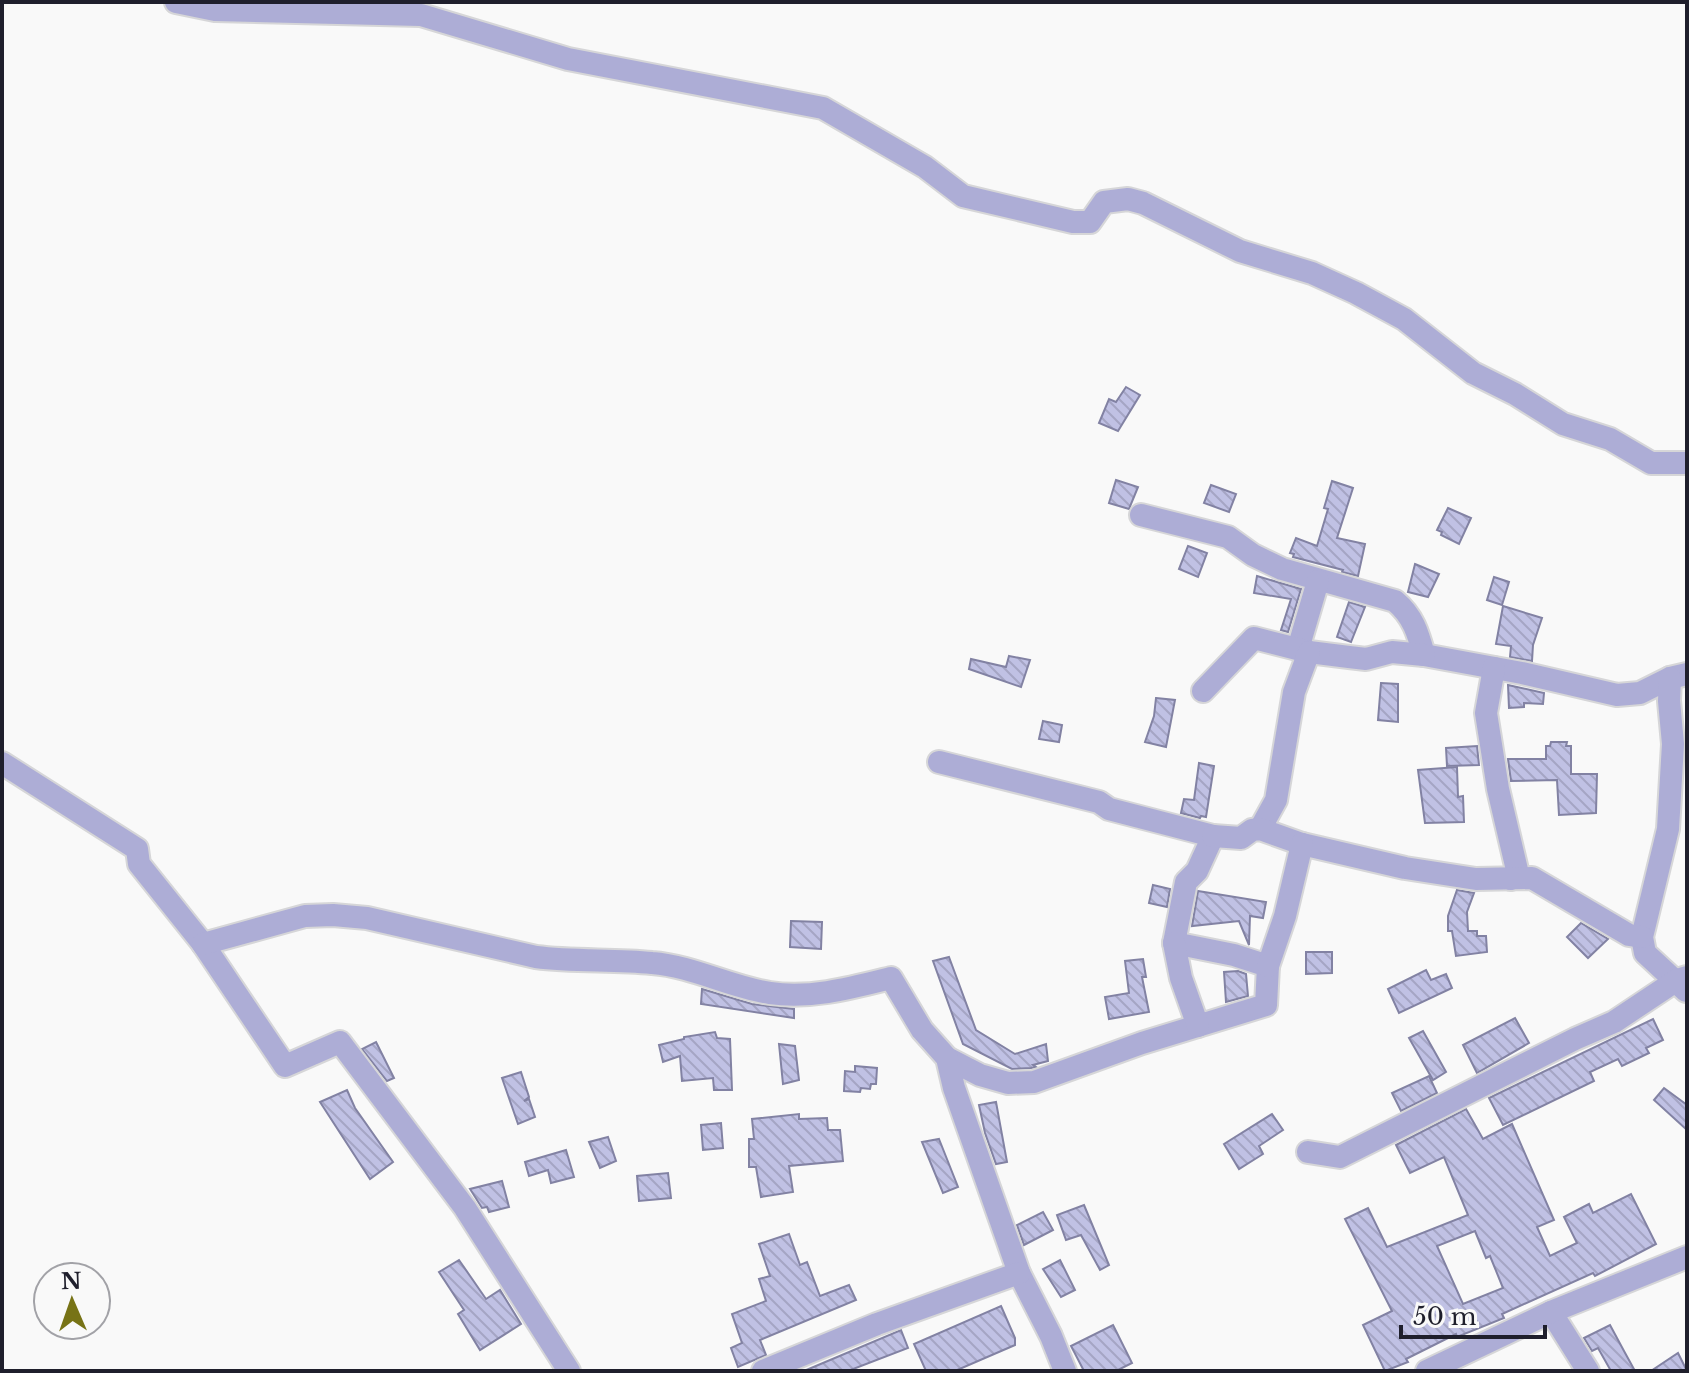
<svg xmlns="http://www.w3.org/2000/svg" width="1689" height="1373" viewBox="0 0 1689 1373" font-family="'Libre Baskerville',serif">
  <defs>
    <pattern id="building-back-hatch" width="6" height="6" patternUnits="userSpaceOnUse" patternTransform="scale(2)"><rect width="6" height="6" fill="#c0c1e4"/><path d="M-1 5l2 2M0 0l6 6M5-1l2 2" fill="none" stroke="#a5a5c4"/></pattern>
  </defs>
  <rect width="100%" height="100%" fill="#f9f9f9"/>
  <g fill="url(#building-back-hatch)" stroke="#8282a3" stroke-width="2" fill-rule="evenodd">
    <polygon points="1126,387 1140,395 1118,431 1099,423 1109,399 1116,402"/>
    <polygon points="1116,480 1138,487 1129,509 1109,503"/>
    <polygon points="1332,481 1353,488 1337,538 1365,544 1358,576 1342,572 1343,570 1293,557 1294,554 1290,553 1296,538 1317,546 1328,509 1324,508"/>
    <polygon points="1211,485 1236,494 1229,512 1204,503"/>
    <polygon points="1448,508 1471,518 1459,544 1441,535 1442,532 1437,530"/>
    <polygon points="1188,546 1207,553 1198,577 1179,569"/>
    <polygon points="1415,564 1439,574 1428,597 1408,592"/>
    <polygon points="1257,576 1301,589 1288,632 1281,630 1291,599 1254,593"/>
    <polygon points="1494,577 1509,582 1502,605 1487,600"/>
    <polygon points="1349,602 1365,607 1351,642 1337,637"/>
    <polygon points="1503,606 1542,618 1533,645 1532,661 1510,657 1511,646 1496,644"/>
    <polygon points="1009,656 1030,660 1021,687 969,669 971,659 1006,667"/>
    <polygon points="1381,683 1398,684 1398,722 1378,720"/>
    <polygon points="1508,685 1544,693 1543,704 1524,703 1524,707 1509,708"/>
    <polygon points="1156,698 1175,700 1166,747 1145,742 1154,716"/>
    <polygon points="1043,721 1062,725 1059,742 1039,739"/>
    <polygon points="1551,742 1567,742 1566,746 1571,746 1571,774 1597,774 1596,813 1559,815 1557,780 1511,781 1508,759 1546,759 1546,746 1550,746"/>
    <polygon points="1477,746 1479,765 1447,766 1446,748"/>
    <polygon points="1199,763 1214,766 1206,817 1201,816 1200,818 1181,813 1184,799 1194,800"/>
    <polygon points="1457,767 1458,797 1463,796 1464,822 1425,823 1418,770"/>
    <polygon points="1153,885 1170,889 1167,907 1149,903"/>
    <polygon points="1457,890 1474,893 1467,912 1468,931 1477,931 1477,936 1486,936 1487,952 1456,956 1452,931 1448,931 1448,916"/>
    <polygon points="1198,891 1266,902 1263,918 1250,916 1249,945 1239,921 1192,926"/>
    <polygon points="791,921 822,922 821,949 790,947"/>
    <polygon points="1581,923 1608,939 1588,958 1567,937"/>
    <polygon points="1306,952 1332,952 1332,973 1306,974"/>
    <polygon points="949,957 976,1030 1015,1054 1046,1044 1048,1061 1033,1065 1036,1067 1031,1068 1012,1069 963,1044 933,961"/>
    <polygon points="1143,959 1146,977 1142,977 1149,1012 1109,1019 1105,997 1129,993 1125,961"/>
    <polygon points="1426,970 1431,980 1446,974 1452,988 1399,1013 1388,989"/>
    <polygon points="1238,971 1246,974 1248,996 1226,1002 1224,972"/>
    <polygon points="702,989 752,1004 794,1009 794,1018 701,1004"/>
    <polygon points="1515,1018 1529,1043 1477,1073 1463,1045"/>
    <polygon points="1653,1019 1663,1040 1646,1048 1649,1053 1622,1066 1618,1059 1590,1072 1594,1081 1503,1125 1489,1098"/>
    <polygon points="1423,1031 1446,1072 1433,1080 1409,1038"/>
    <polygon points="715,1032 717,1038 730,1039 732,1090 714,1090 713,1078 682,1081 680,1056 663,1062 659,1045 684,1039 684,1037"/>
    <polygon points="376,1042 394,1078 387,1081 362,1049"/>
    <polygon points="779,1044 795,1046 799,1080 783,1084"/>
    <polygon points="855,1066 877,1068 876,1084 871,1084 870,1089 861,1088 860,1092 844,1091 845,1071 855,1072"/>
    <polygon points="521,1072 529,1097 524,1101 529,1099 535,1117 518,1124 502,1078"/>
    <polygon points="1429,1076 1437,1093 1401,1111 1392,1093"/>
    <polygon points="1664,1088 1687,1105 1687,1130 1654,1100"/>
    <polygon points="347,1090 355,1108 393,1162 370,1179 320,1102"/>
    <polygon points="996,1102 1007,1162 996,1164 985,1133 979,1105"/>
    <path d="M1466,1109L1483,1139L1512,1124L1554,1220L1537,1227L1550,1256L1577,1243L1564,1217L1589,1204L1593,1213L1631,1194L1656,1244L1595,1276L1593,1273L1502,1314L1504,1318L1457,1337L1456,1334L1406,1359L1408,1362L1385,1371L1363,1325L1392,1311L1345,1219L1368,1208L1387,1247L1468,1215L1444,1157L1410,1173L1396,1145ZM1475,1231L1486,1258L1490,1256L1503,1288L1463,1304L1437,1246Z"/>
    <polygon points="799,1114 799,1119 827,1118 828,1130 840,1130 843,1161 789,1166 793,1192 761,1197 756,1167 749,1167 749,1139 754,1139 752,1119"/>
    <polygon points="1272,1114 1283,1130 1259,1146 1263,1154 1239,1169 1224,1144"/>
    <polygon points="721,1123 723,1148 703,1150 701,1125"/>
    <polygon points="608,1137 616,1161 600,1168 589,1142"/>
    <polygon points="939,1139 958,1187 943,1193 922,1142"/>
    <polygon points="566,1150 574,1177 551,1183 548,1170 529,1176 525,1162"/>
    <polygon points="668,1173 671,1198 639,1201 637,1176"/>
    <polygon points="502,1181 509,1207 489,1212 487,1207 482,1208 470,1189"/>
    <polygon points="1084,1205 1109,1265 1100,1270 1081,1235 1066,1240 1057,1215"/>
    <polygon points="1043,1212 1053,1230 1024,1245 1017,1225"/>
    <polygon points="789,1234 800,1265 807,1262 820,1296 849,1285 856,1300 760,1340 766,1355 738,1367 731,1348 742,1343 732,1314 766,1301 759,1279 770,1276 759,1244"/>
    <polygon points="459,1260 486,1299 500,1290 521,1324 480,1350 458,1314 464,1310 439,1272"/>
    <polygon points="1060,1260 1075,1290 1061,1297 1043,1269"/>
    <polygon points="1001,1306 1015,1338 1015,1345 955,1371 926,1371 914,1344"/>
    <polygon points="1113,1325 1132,1363 1116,1371 1084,1371 1071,1346"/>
    <polygon points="1610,1325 1624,1351 1635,1371 1611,1371 1598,1348 1592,1351 1584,1338"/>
    <polygon points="901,1330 908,1348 848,1371 804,1371"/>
    <polygon points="1678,1353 1687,1371 1651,1371"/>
  </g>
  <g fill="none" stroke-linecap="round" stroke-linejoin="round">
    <g stroke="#d6d6d8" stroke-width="26">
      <g id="street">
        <polyline points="176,2 215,10 421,15 568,59 823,108 925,167 963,196 1073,222 1090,222 1104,202 1128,199 1143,203 1240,251 1312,273 1356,293 1404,319 1473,373 1515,394 1563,424 1610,439 1651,463 1687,463"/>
        <path d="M1141,515L1228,537L1253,555L1282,569L1395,601C1413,616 1418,633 1424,655L1522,673L1617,695L1640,693L1670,678L1687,674"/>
        <polyline points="1298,649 1318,581"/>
        <polyline points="1494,668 1486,713 1498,789 1517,870 1511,879"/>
        <polyline points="1670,678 1669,701 1673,744 1668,829 1642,937 1645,953 1686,991"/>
        <polyline points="1203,691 1254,638 1309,652 1349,657 1366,659 1392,652 1424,655"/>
        <polyline points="939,762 1099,802 1109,809 1213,836 1197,871 1186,882 1174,943 1234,955 1268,966 1266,1005 1142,1043 1034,1082 1008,1083 980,1075 947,1058"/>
        <polyline points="2,763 137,849 139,864 203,944 285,1066 340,1042 465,1208 569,1371"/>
        <polyline points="1260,829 1276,800 1294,692 1309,652"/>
        <polyline points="1213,836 1241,838 1252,830 1260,829 1302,844 1405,868 1476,879 1532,878 1629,935 1642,937"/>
        <polyline points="1174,943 1181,978 1198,1026"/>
        <path d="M203,944L305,916L333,915L367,918L536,957C574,962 613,959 652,963C693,966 730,987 770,993C811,999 851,988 891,978L922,1030L947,1058L954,1088L1019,1273L1051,1336L1065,1371"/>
        <polyline points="1268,966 1285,916 1302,844"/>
        <polyline points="1308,1152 1340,1157 1575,1039 1614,1022 1677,980 1687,977"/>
        <polyline points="1551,1312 1588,1371"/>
        <polyline points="763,1371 877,1324 1019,1273"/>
        <polyline points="1427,1371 1551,1312 1687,1257"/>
      </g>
    </g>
    <use href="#street" stroke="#adadd6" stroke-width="22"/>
  </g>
  <rect width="1689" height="1373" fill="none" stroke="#1f1f2c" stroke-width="8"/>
  <g transform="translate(72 1301) rotate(358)"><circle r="38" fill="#f9f9f9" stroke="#a2a2a7" stroke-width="2"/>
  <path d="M0-6L14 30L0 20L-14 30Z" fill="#777316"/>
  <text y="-12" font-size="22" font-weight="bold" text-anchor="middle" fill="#1f1f2c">N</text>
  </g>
  <path d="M1401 1325v12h144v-12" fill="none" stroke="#1f1f2c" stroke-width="4"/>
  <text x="1413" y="1325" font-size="24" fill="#1f1f2c" stroke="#f9f9f9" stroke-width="6" paint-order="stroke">50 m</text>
</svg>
